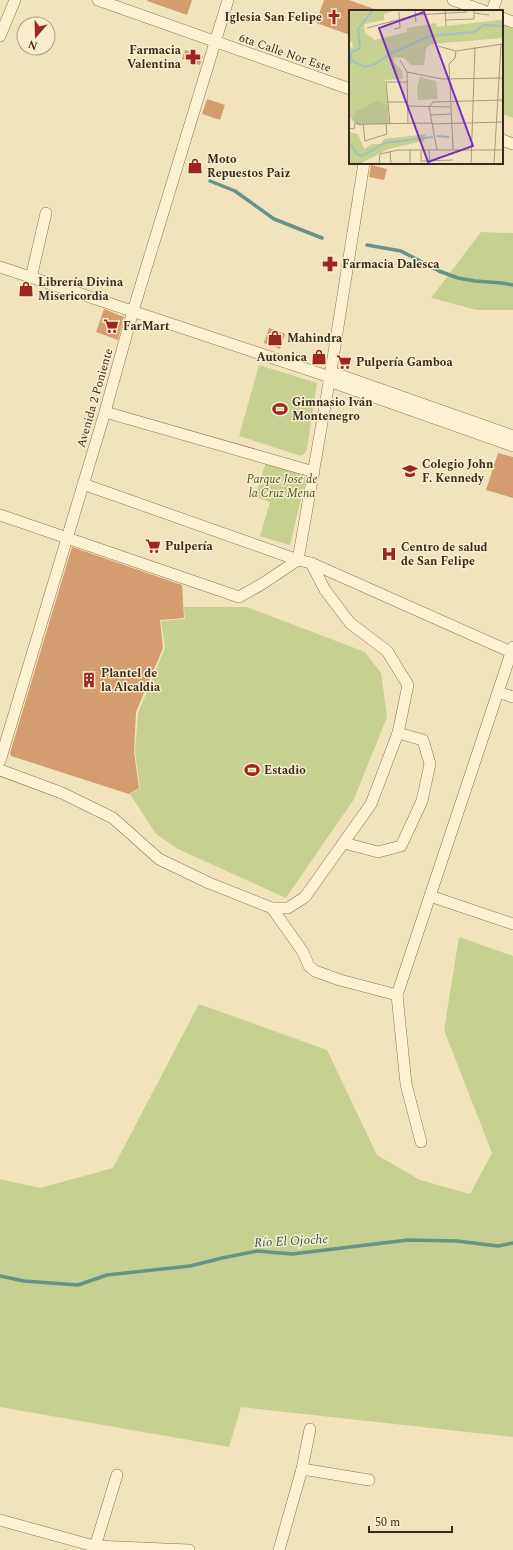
<svg xmlns="http://www.w3.org/2000/svg" width="513" height="1550" viewBox="0 0 513 1550" font-family="Spectral,serif">
  <rect width="100%" height="100%" fill="#f1e4bd"/>
  <g fill="#c6d091">
    <polygon points="502,23 513,27 513,118 502,114"/>
    <polygon points="481,232 513,233 513,310 477,310 431,298"/>
    <polygon points="259,365 317,383 307,449 305,453 301,456 239,436"/>
    <polygon points="266,462 296,470 306,478 290,545 260,536 270,502 255,497"/>
    <polygon points="184,607 247,607 365,652 381,673 387,717 354,799 286,898 178,849 156,834 130,794 140,788 135,752 138,713 165,648 161,621 185,619"/>
    <polygon points="459,937 513,956 513,1437 241,1407 229,1447 0,1407 0,1179 40,1188 113,1168 199,1004 327,1050 377,1155 420,1180 470,1194 492,1153 444,1030"/>
  </g>
  <g fill="none" stroke-linecap="round" stroke-linejoin="round">
    <g stroke="#689188" stroke-width="3.5">
      <polyline points="210,181 235,191 274,219 322,238"/>
      <polyline points="367,245 401,251 439,271 458,278 475,281 502,283 513,285"/>
      <polyline points="0,1276 24,1281 78,1285 107,1275 190,1266 222,1258 257,1251 292,1254 408,1240 457,1241 498,1246 513,1243"/>
    </g>
  </g>
  <g fill="#d39d70">
    <polygon points="148,0 192,0 187,15 147,1"/>
    <polygon points="324,0 349,0 377,10 377,11 350,11 350,35 316,23"/>
    <polygon points="185,50 203,56 200,65 182,59"/>
    <polygon points="207,99 225,105 220,120 202,114"/>
    <polygon points="371,165 387,169 384,180 369,177"/>
    <polygon points="104,309 124,317 118,340 96,332"/>
    <polygon points="269,328 285,334 280,349 264,343"/>
    <polygon points="498,453 513,457 513,498 486,490"/>
    <polygon points="72,547 182,585 184,618 160,620 163,648 136,712 134,752 139,788 129,794 11,756 10,753"/>
  </g>
  <g fill="none" stroke-linecap="round" stroke-linejoin="round">
    <g stroke="#8b7455" stroke-width="12">
      <g id="minor">
        <polyline points="98,0 350,89"/>
        <polyline points="453,0 484,11"/>
        <polyline points="492,11 496,0"/>
        <polyline points="502,18 513,22"/>
        <polyline points="0,36 15,0"/>
        <polyline points="502,140 513,144"/>
        <polyline points="0,267 330,377"/>
        <polyline points="31,278 46,213"/>
        <polyline points="331,372 513,436"/>
        <polyline points="329,381 513,446"/>
        <polyline points="105,412 314,472"/>
        <polyline points="83,484 298,560 311,563 511,652"/>
        <polyline points="0,515 239,597 262,584 298,560 330,377 364,163"/>
        <polyline points="498,692 513,697"/>
        <polyline points="0,761 105,412 133,311 228,0"/>
        <polyline points="0,770 62,793 113,818 159,859 209,883 272,908 288,908 305,897 371,804 398,733 408,685 387,651 350,623 325,590 311,563"/>
        <polyline points="344,843 378,852 401,846 422,801 430,764 423,740 398,733"/>
        <polyline points="430,896 513,924"/>
        <polyline points="272,908 303,952 309,966 315,971 340,980 397,995"/>
        <polyline points="421,1142 406,1084 397,995 513,647"/>
        <polyline points="302,1469 310,1429"/>
        <polyline points="0,1520 94,1546 189,1550"/>
        <polyline points="94,1550 117,1475"/>
        <polyline points="279,1550 302,1469 369,1480"/>
      </g>
    </g>
    <use href="#minor" stroke="#fcf1d1" stroke-width="11"/>
  </g>
  <defs>
    <g id="church-bare" transform="scale(1.2)"><path d="M-1.2-6h2.4v3.5h3.3v2.4h-3.3V6h-2.4V-.1h-3.3v-2.4h3.3Z" fill="#9f2520" stroke="#f8eece" stroke-width="2.5" paint-order="stroke"/></g>
    <g id="pharmacy-bare" transform="scale(1.2)"><path d="M-2-6h4v4h4v4h-4v4h-4v-4h-4v-4h4Z" fill="#9f2520" stroke="#f8eece" stroke-width="2.5" paint-order="stroke"/></g>
    <g id="shop-bare" transform="scale(1.2)"><path d="M-5-2.5h2.3a2.7 3.5 0 0 1 5.4 0H5L5.5 6h-11ZM-1.5-2.5h3a1.5 2.3 0 0 0-3 0Z" fill="#9f2520" stroke="#f8eece" stroke-width="2.5" paint-order="stroke"/></g>
    <g id="supermarket-bare" transform="scale(1.2)"><path d="M-6-5.5h2.5l.6 2H6L4.5 2H-2.5L-4.4-4H-6ZM-1.5 3.2a1.3 1.3 0 1 0 .1 0ZM3 3.2a1.3 1.3 0 1 0 .1 0Z" fill="#9f2520" stroke="#f8eece" stroke-width="2.5" paint-order="stroke"/></g>
    <g id="stadium-bare" transform="scale(1.2)"><path d="M0-5a6.5 5 0 1 0 0 10a6.5 5 0 1 0 0-10ZM-3.5-1.8h7v3.6h-7Z" fill="#9f2520" stroke="#f8eece" stroke-width="2.5" paint-order="stroke"/></g>
    <g id="school-bare" transform="scale(1.2)"><path d="M0-5L7-2L0 1L-7-2ZM-4 1L0 2.5L4 1V4Q0 6-4 4Z" fill="#9f2520" stroke="#f8eece" stroke-width="2.5" paint-order="stroke"/></g>
    <g id="hospital-bare" transform="scale(1.2)"><path d="M-5-5h3v3.5h4V-5h3V5h-3V1.5h-4V5h-3Z" fill="#9f2520" stroke="#f8eece" stroke-width="2.5" paint-order="stroke"/></g>
    <g id="building-bare" transform="scale(1.2)"><path d="M-4-6H4V6H1V3H-1V6H-4ZM-2.5-4.3h1.7v1.8h-1.7ZM.8-4.3h1.7v1.8H.8ZM-2.5-1h1.7V.8h-1.7ZM.8-1h1.7V.8H.8Z" fill="#9f2520" stroke="#f8eece" stroke-width="2.5" paint-order="stroke"/></g>
  </defs>
  <g fill-rule="evenodd">
    <use href="#church-bare" x="334" y="17"/>
    <use href="#pharmacy-bare" x="193" y="57"/>
    <use href="#shop-bare" x="195" y="166"/>
    <use href="#pharmacy-bare" x="330" y="264"/>
    <use href="#shop-bare" x="26" y="289"/>
    <use href="#supermarket-bare" x="111" y="326"/>
    <use href="#shop-bare" x="275" y="338"/>
    <use href="#shop-bare" x="319" y="357"/>
    <use href="#supermarket-bare" x="344" y="362"/>
    <use href="#stadium-bare" x="280" y="409"/>
    <use href="#school-bare" x="410" y="471"/>
    <use href="#supermarket-bare" x="153" y="546"/>
    <use href="#hospital-bare" x="389" y="554"/>
    <use href="#building-bare" x="89" y="680"/>
    <use href="#stadium-bare" x="252" y="770"/>
  </g>
  <g text-anchor="middle" dominant-baseline="central" stroke-width="3" stroke-linejoin="round" paint-order="stroke">
    <g font-size="12" font-weight="bold" fill="#392b1b" stroke="#f8eece" text-anchor="start">
      <text x="322" y="17" text-anchor="end">Iglesia San Felipe</text>
      <text x="181" y="50" text-anchor="end">Farmacia<tspan x="181" dy="14">Valentina</tspan></text>
      <text x="207" y="159">Moto<tspan x="207" dy="14">Repuestos Paiz</tspan></text>
      <text x="342" y="264">Farmacia Dalesca</text>
      <text x="38" y="282">Librería Divina<tspan x="38" dy="14">Misericordia</tspan></text>
      <text x="123" y="326">FarMart</text>
      <text x="287" y="338">Mahindra</text>
      <text x="307" y="357" text-anchor="end">Autonica</text>
      <text x="356" y="362">Pulpería Gamboa</text>
      <text x="292" y="402">Gimnasio Iván<tspan x="292" dy="14">Montenegro</tspan></text>
      <text x="422" y="464">Colegio John<tspan x="422" dy="14">F. Kennedy</tspan></text>
      <text x="165" y="546">Pulpería</text>
      <text x="401" y="547">Centro de salud<tspan x="401" dy="14">de San Felipe</tspan></text>
      <text x="101" y="673">Plantel de<tspan x="101" dy="14">la Alcaldia</tspan></text>
      <text x="264" y="770">Estadio</text>
    </g>
    <g font-size="12" fill="#392b1b" stroke="#f8eece">
      <text transform="translate(285 53) rotate(19)">6ta Calle Nor Este</text>
      <text transform="translate(95 398) rotate(-74)">Avenida 2 Poniente</text>
    </g>
    <g font-size="12" font-style="italic" fill="#475720" stroke="#f8eece">
      <text x="282" y="479">Parque José de<tspan x="282" dy="14">la Cruz Mena</tspan></text>
    </g>
    <g font-size="13" font-style="italic" fill="#295a59" stroke="#f8eece">
      <text transform="translate(291 1241) rotate(-3)">Río El Ojoche</text>
    </g>
  </g>
  <g transform="translate(349 10)">
    <rect width="154" height="154" fill="#f1e4bd"/>
    <path d="M0,0H47L35,4V10L15,14L16,23L26,30L58,22V18L87,13L88,17L151,10L154,11V28L83,34L77,38L75,55H62L55,48L45,47V52L53,61L54,69L36,70L39,96L6,102L3,110L0,106V38L4,37L3,32H0ZM71,67L87,71L89,89L69,90L68,78ZM0,122L9,124L15,139L23,134H31L35,129L77,124L75,131L39,139L11,154H0Z" fill="#c6d091"/>
    <path d="M29,90L39,96L40,114L9,115L3,110L6,102Z" fill="#bbc491"/>
    <path fill="none" stroke="#a1c2ba" stroke-width="2" d="M2,50V43L11,38L9,19L24,0M0,55L2,50L16,57L26,54L41,44L81,26L125,22L135,15L154,16M88,126L100,127M0,132L8,144L13,146L36,133L84,127"/>
    <path fill="none" stroke="#a79a7c" stroke-width="1" d="M66,0L67,12M96,0L97,16M125,3L140,5M97,10L125,9V0M18,18L67,5L118,2M45,19L51,18L50,2M89,36L107,41L154,34M51,50L58,62L59,113M58,62L93,69L154,68M39,92H59M59,96L101,97M82,105L102,104M37,114L38,124L16,131L14,114L83,113M41,114L37,72H58M83,114L154,112M0,118L5,119L6,113L13,115M104,139L100,54L106,48L107,41M61,140V154M72,140V151L104,150M80,140L81,154M88,140L80,97L84,92L154,90M41,141L42,154M30,154L31,144L49,140H154M122,154L126,37M145,154L152,34"/>
    <path fill="#7b2cbf" fill-opacity="0.15" stroke="#7b2cbf" stroke-width="2" d="M75,2L124,136L79,152L30,18Z"/>
    <rect width="154" height="154" fill="none" stroke="#392b1b" stroke-width="2"/>
  </g>
  <g transform="translate(36 36) rotate(200)"><circle r="19" fill="#f8eece" stroke="#aca086"/>
  <path d="M0-3L7 15L0 10L-7 15Z" fill="#9f2520"/>
  <text y="-6" font-size="11" font-weight="bold" text-anchor="middle" fill="#392b1b">N</text>
  </g>
  <path d="M369 1526v6h83v-6" fill="none" stroke="#392b1b" stroke-width="2"/>
  <text x="375" y="1526" font-size="12" fill="#392b1b" stroke="#f8eece" stroke-width="3" paint-order="stroke">50 m</text>
</svg>
